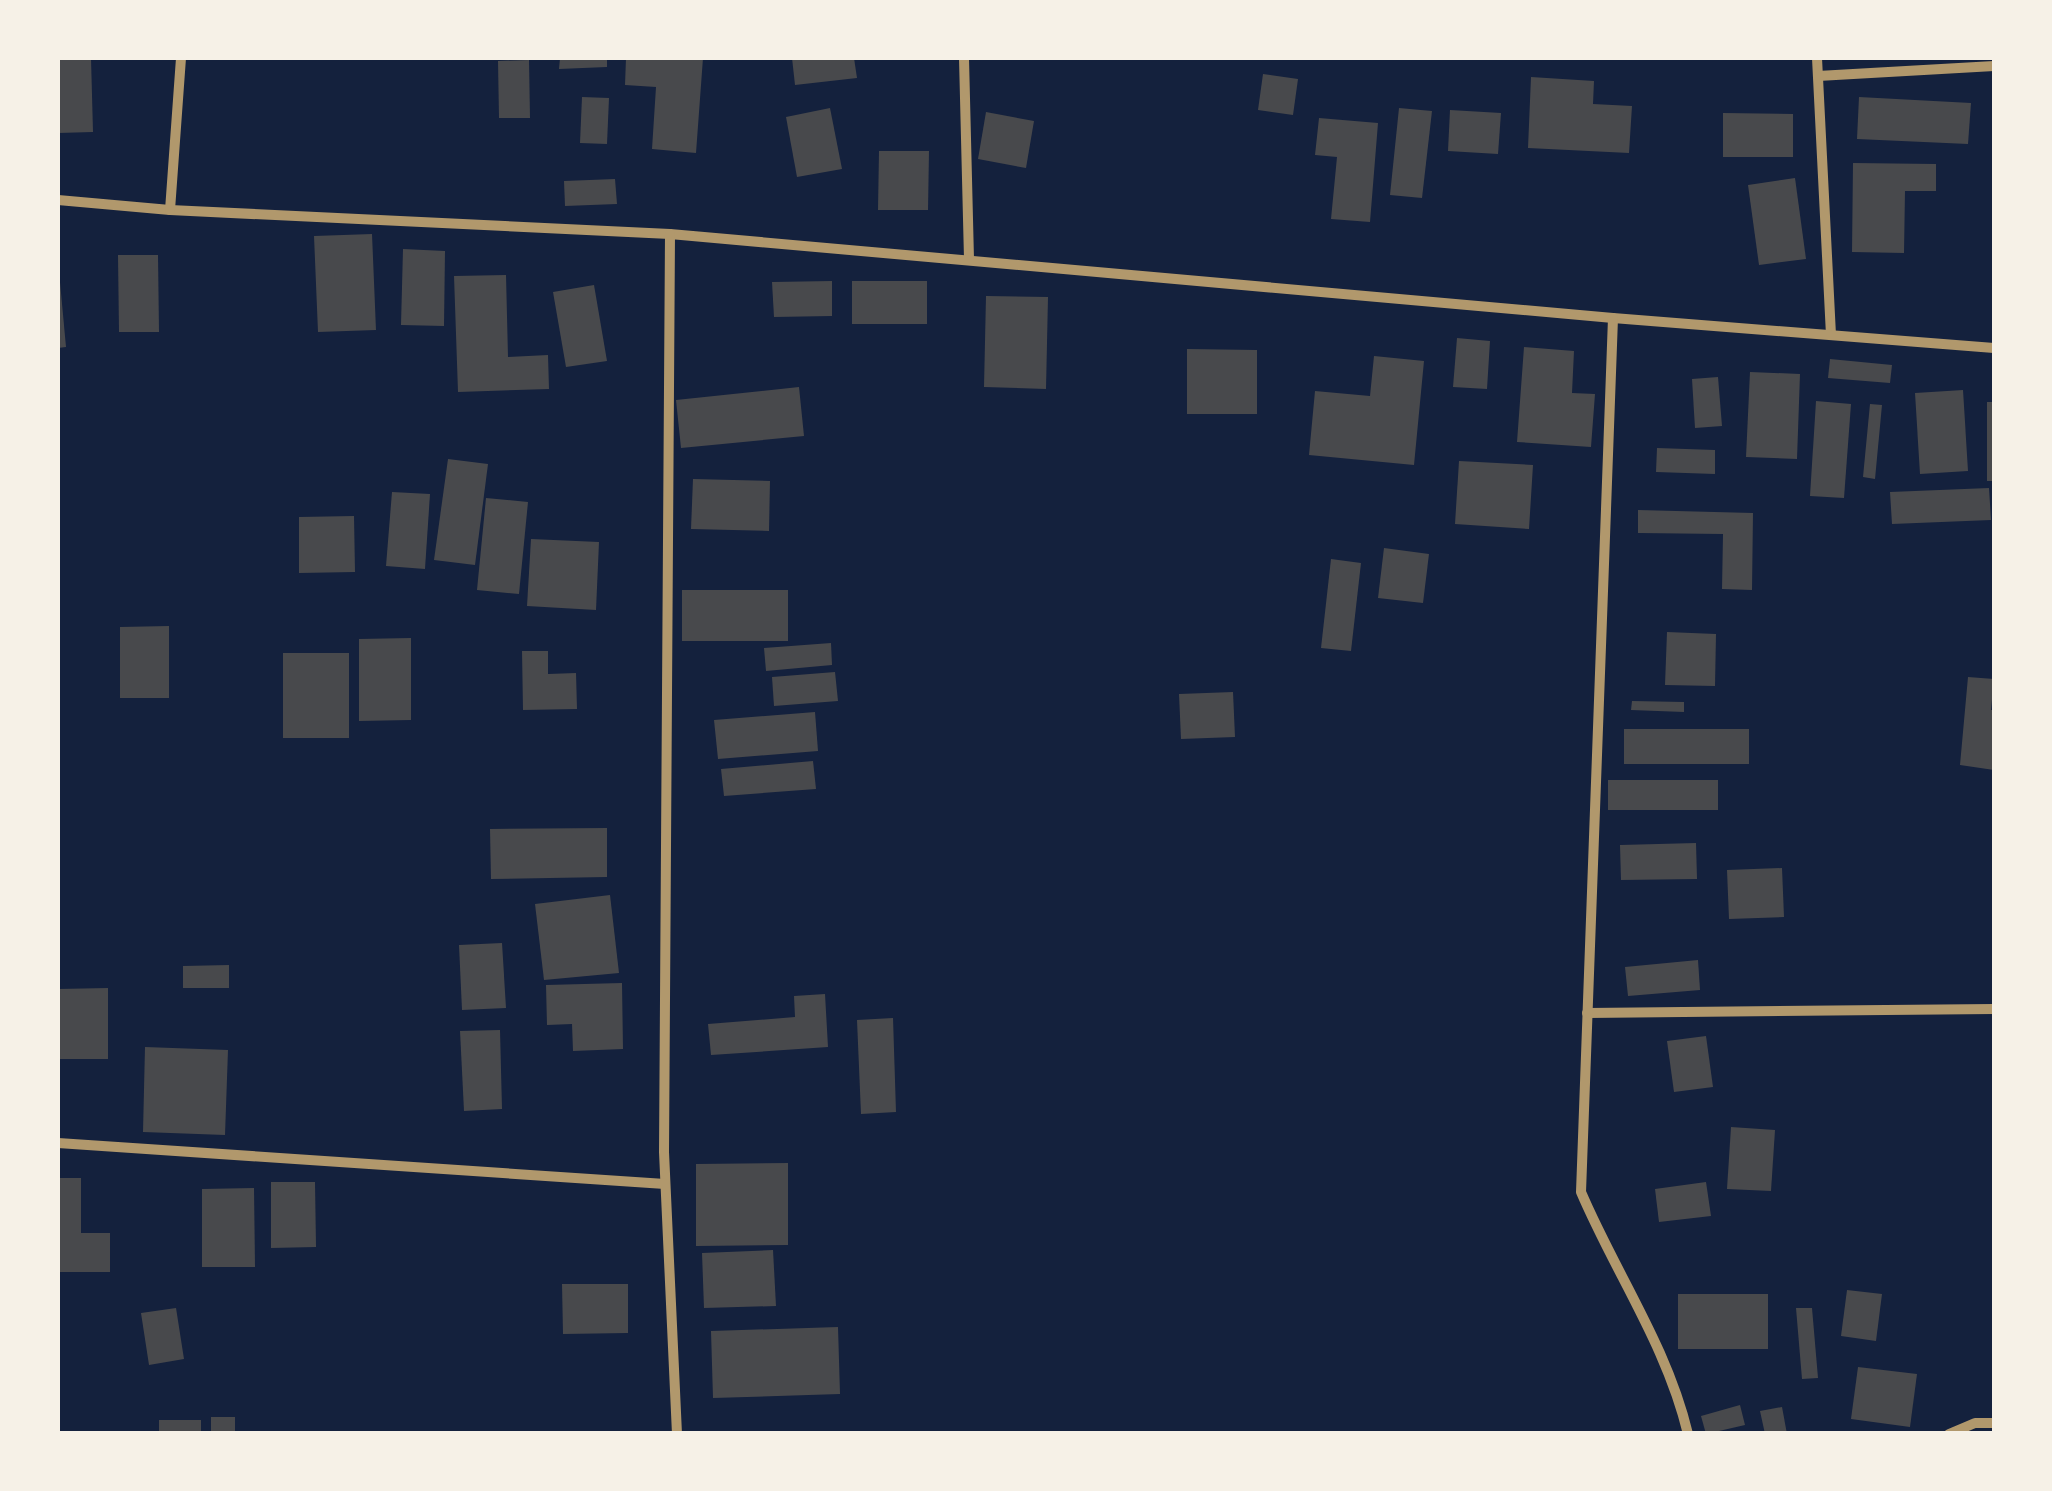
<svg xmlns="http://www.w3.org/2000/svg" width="2052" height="1491" viewBox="0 0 2052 1491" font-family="'Golos Text',sans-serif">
  <rect width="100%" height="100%" fill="#14213d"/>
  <g fill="#48494c">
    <polygon points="58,58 91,58 93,132 58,133"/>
    <polygon points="560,58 607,58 607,67 559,69"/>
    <polygon points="626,58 703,58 696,153 652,149 656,87 625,85"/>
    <polygon points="792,58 854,58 857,78 795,85"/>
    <polygon points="529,60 530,118 499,118 498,61"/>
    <polygon points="1263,74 1298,79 1293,115 1258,110"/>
    <polygon points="1531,77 1594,81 1593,104 1632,106 1629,153 1528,148"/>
    <polygon points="582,97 609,98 607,144 580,143"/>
    <polygon points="1859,97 1971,103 1968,144 1857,139"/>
    <polygon points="830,108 842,169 797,177 786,117"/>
    <polygon points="1399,108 1432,111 1422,198 1390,195"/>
    <polygon points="1450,110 1501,113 1498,154 1448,151"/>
    <polygon points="986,112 1034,121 1026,168 978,159"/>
    <polygon points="1723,113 1793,114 1793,157 1723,157"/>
    <polygon points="1319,118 1378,123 1370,222 1331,219 1337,157 1315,155"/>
    <polygon points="879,151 929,151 928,210 878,210"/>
    <polygon points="1853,163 1936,164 1936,191 1905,191 1904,253 1852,252"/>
    <polygon points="1795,178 1806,259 1759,265 1748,185"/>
    <polygon points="615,179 617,204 565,206 564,181"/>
    <polygon points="372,234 376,330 318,332 314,236"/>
    <polygon points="403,249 445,251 444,326 401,325"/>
    <polygon points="118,255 158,255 159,332 119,332"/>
    <polygon points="506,275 508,357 548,355 549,389 458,392 454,276"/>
    <polygon points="832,281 832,316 774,317 772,282"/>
    <rect x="852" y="281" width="75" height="43"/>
    <polygon points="58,282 60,282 66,347 58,348"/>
    <polygon points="594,285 607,361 566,367 553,292"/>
    <polygon points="986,296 1048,297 1046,389 984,387"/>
    <polygon points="1457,338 1490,341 1487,389 1453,387"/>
    <polygon points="1524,347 1574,351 1572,393 1595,394 1591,447 1517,442"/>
    <polygon points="1187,349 1257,350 1257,414 1187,414"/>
    <polygon points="1374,356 1424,361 1414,465 1309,455 1315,391 1370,396"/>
    <polygon points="1830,359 1892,365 1890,383 1828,378"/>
    <polygon points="1750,372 1800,374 1797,459 1746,457"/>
    <polygon points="1718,377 1722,426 1695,428 1692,379"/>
    <polygon points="799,387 804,436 681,448 676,400"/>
    <polygon points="1963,390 1968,471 1920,474 1915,393"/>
    <polygon points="1816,401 1851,404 1844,498 1810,496"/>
    <rect x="1987" y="402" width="7" height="79"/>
    <polygon points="1870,404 1882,405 1875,479 1863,477"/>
    <polygon points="1657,448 1715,450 1715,474 1656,472"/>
    <polygon points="448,459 488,464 475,565 434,560"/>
    <polygon points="1459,461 1533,465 1529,529 1455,524"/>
    <polygon points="693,479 770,481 769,531 691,529"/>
    <polygon points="1989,488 1991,520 1892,524 1890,492"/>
    <polygon points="392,492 430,494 425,569 386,566"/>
    <polygon points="486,498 528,502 519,594 477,590"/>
    <polygon points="1638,510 1753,513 1752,590 1722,589 1723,534 1638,533"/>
    <polygon points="354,516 355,572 299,573 299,517"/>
    <polygon points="531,539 599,542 596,610 527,606"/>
    <polygon points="1384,548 1429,554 1423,603 1378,598"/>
    <polygon points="1331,559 1361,563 1351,651 1321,648"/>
    <rect x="682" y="590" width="106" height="51"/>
    <polygon points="169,626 169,698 120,698 120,627"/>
    <polygon points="1667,632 1716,634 1715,686 1665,685"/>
    <polygon points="411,638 411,720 359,721 359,639"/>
    <polygon points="831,643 832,665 766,671 764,648"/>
    <polygon points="522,651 548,651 548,674 576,673 577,709 523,710"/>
    <rect x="283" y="653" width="66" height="85"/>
    <polygon points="835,672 838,701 774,706 772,677"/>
    <polygon points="1968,677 1994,679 1991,710 1994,710 1994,770 1960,765"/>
    <polygon points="1233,692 1235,737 1181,739 1179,694"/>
    <polygon points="1632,701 1684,702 1684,712 1631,710"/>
    <polygon points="815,712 818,751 718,759 714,720"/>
    <rect x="1624" y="729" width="125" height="35"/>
    <polygon points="813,761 816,789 724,796 721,769"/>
    <rect x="1608" y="780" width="110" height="30"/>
    <polygon points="607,828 607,877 491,879 490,829"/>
    <polygon points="1696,843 1697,879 1621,880 1620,845"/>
    <polygon points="1782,868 1784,917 1729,919 1727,870"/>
    <polygon points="610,895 619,973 544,980 535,904"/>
    <polygon points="502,943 506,1008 462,1010 459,945"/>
    <polygon points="1698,960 1700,990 1628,996 1625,967"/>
    <polygon points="229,965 229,988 183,988 183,966"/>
    <polygon points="622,983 623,1049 573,1051 572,1024 547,1025 546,985"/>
    <polygon points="108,988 108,1059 58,1059 58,989"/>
    <polygon points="825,994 828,1047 711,1055 708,1024 795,1017 794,996"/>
    <polygon points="893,1018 896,1112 861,1114 857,1020"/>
    <polygon points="500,1030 502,1109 464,1111 460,1031"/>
    <polygon points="1706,1036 1713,1087 1674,1092 1667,1041"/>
    <polygon points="145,1047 228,1050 225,1135 143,1132"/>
    <polygon points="1731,1127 1775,1130 1771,1191 1727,1189"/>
    <polygon points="788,1163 788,1245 696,1246 696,1164"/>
    <polygon points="58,1178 81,1178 81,1233 110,1233 110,1272 58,1272"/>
    <polygon points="271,1182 315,1182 316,1247 271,1248"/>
    <polygon points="1706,1182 1711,1216 1659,1222 1655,1189"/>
    <polygon points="254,1188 255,1267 202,1267 202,1189"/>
    <polygon points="773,1250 776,1306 704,1308 702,1253"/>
    <polygon points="562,1284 628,1284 628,1333 563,1334"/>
    <polygon points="1847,1290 1882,1294 1876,1341 1841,1336"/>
    <rect x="1678" y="1294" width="90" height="55"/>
    <polygon points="176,1308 184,1359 149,1365 141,1313"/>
    <polygon points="1796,1308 1812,1308 1818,1378 1802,1379"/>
    <polygon points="838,1327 840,1394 713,1398 711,1331"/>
    <polygon points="1858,1367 1917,1374 1910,1427 1851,1419"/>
    <polygon points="1740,1405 1745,1425 1706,1434 1701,1416"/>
    <polygon points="1782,1407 1787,1434 1765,1434 1760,1411"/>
    <rect x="211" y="1417" width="24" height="17"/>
    <rect x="159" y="1420" width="42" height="14"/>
  </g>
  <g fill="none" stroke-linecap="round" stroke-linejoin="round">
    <g stroke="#b1986c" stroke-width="10">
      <polyline points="964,58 969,259"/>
      <polyline points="1817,58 1831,335"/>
      <polyline points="1818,76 1994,66"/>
      <polyline points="58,200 170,210 670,234 1613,318 1994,348"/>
      <polyline points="170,210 181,58"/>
      <polyline points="670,234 664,1152 677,1434"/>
      <path d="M1613,318L1581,1192C1616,1274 1667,1346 1688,1434"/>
      <polyline points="1587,1013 1994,1009"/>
      <polyline points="58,1143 665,1184"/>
      <polyline points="1949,1434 1975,1423 1994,1423"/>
    </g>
  </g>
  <rect width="2052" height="1491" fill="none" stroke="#f6f1e7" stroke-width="120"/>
</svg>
